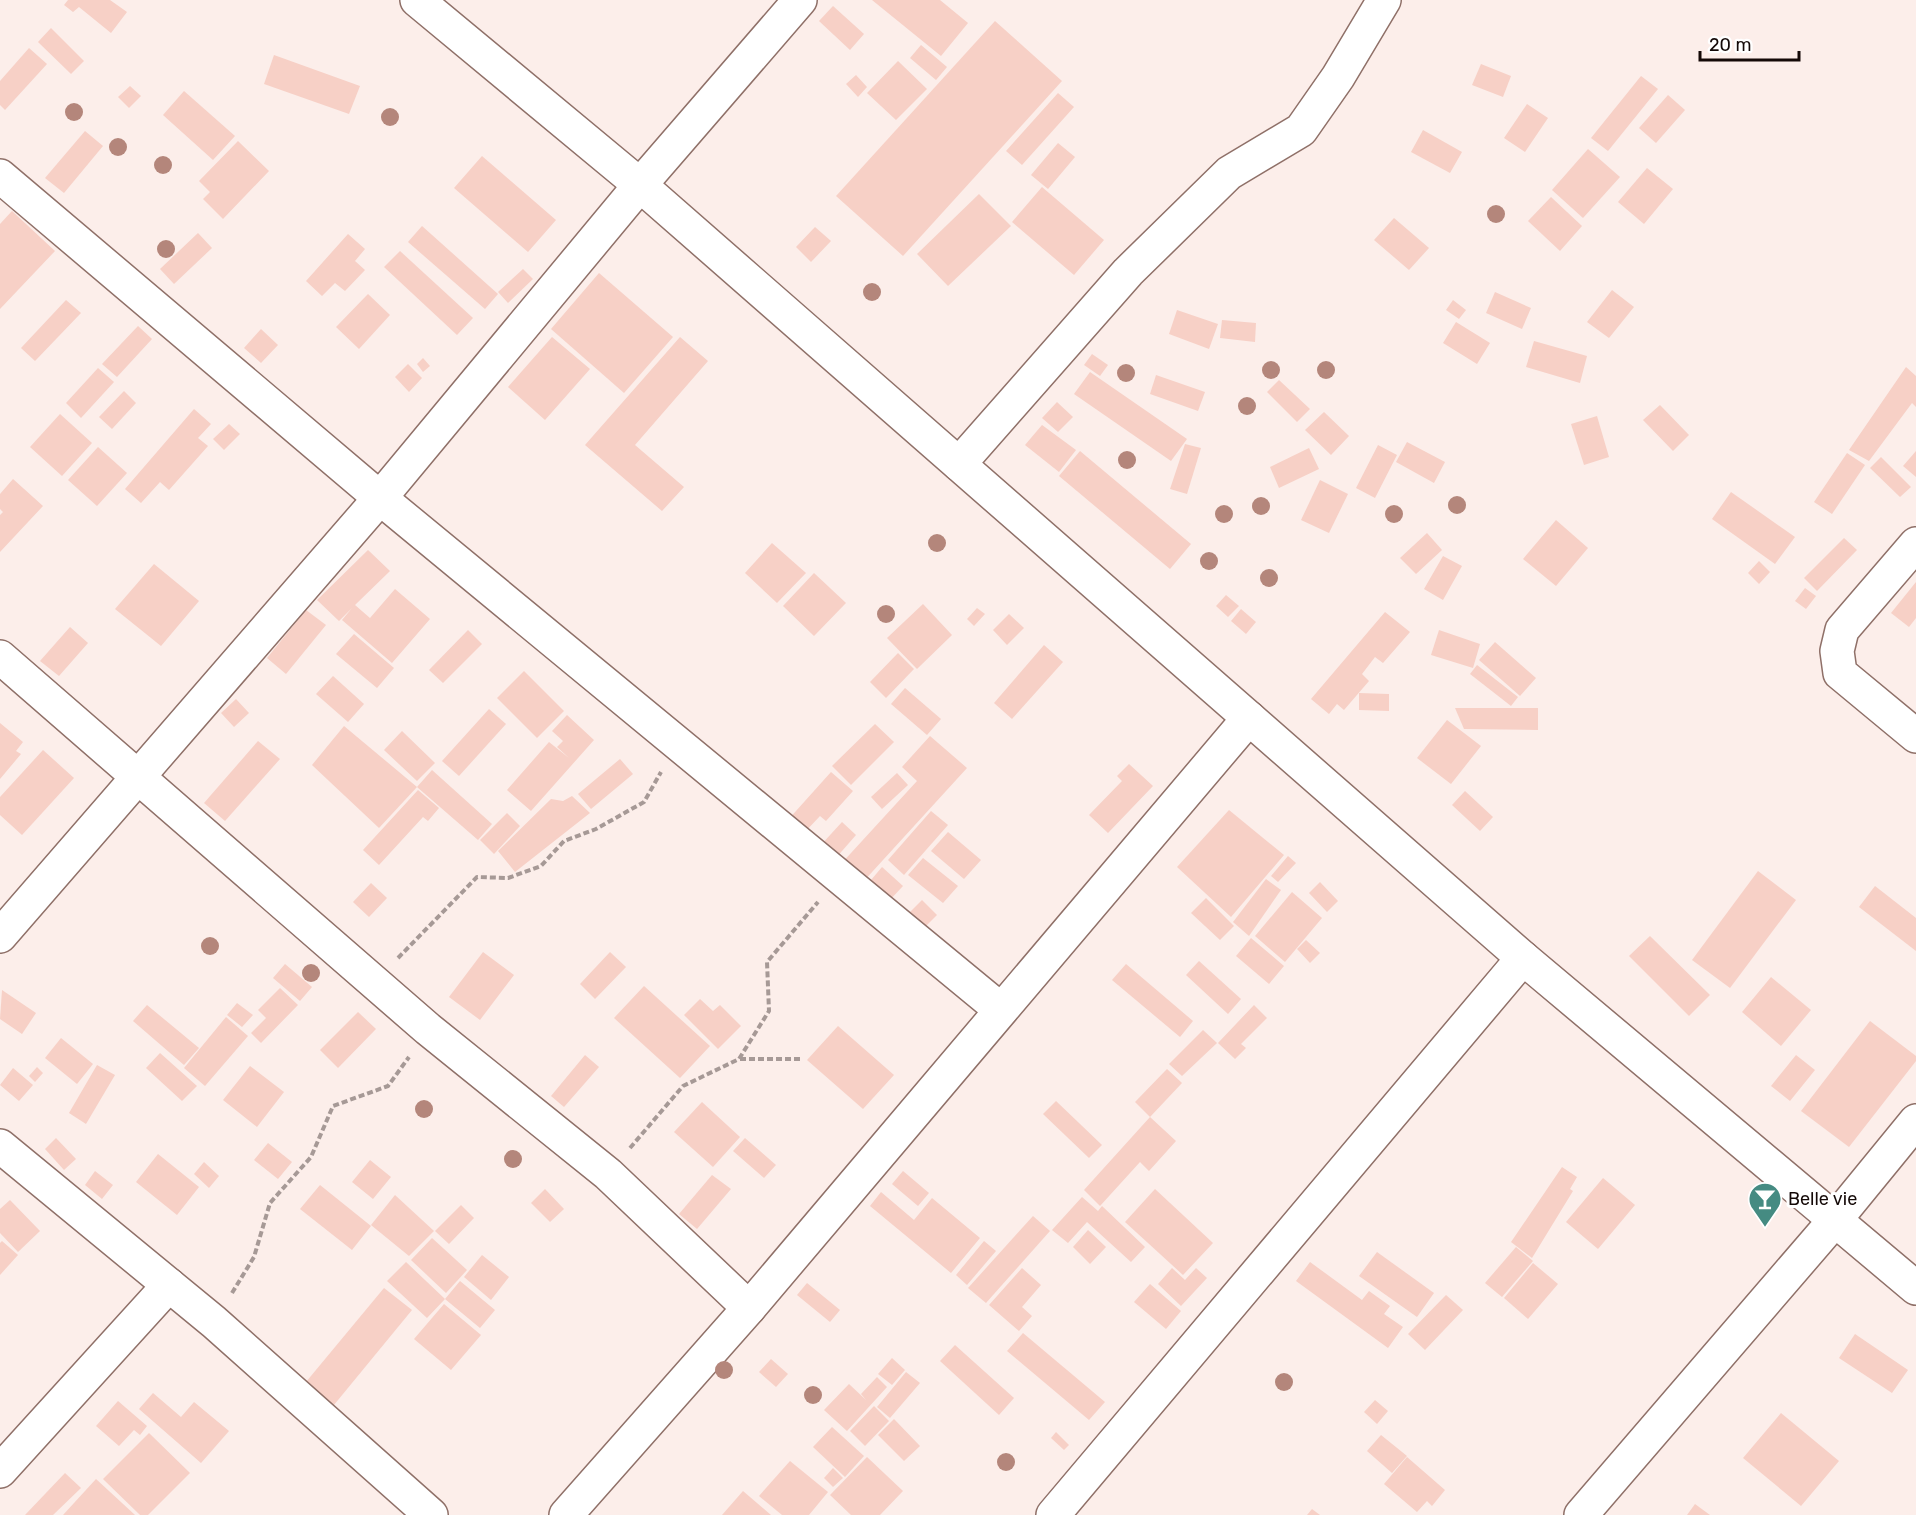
<svg xmlns="http://www.w3.org/2000/svg" width="1916" height="1515" viewBox="0 0 1916 1515" font-family="Rubik,sans-serif">
  <rect width="100%" height="100%" fill="#fceeea"/>
  <g fill="#f7d0c6">
    <polygon points="68,0 110,0 127,12 111,33 79,7 73,12 64,5"/>
    <polygon points="872,0 940,0 968,23 941,56"/>
    <polygon points="833,6 864,34 850,50 819,21"/>
    <polygon points="995,21 1062,81 903,256 836,196"/>
    <polygon points="51,28 84,61 71,74 38,42"/>
    <polygon points="921,45 947,67 936,80 910,58"/>
    <polygon points="29,48 47,64 5,110 0,105 0,81"/>
    <polygon points="274,55 360,86 349,114 264,84"/>
    <polygon points="898,61 927,89 896,120 867,93"/>
    <polygon points="1481,64 1511,76 1503,97 1472,85"/>
    <polygon points="856,75 867,87 858,97 846,84"/>
    <polygon points="1641,76 1658,89 1608,151 1591,138"/>
    <polygon points="130,86 141,96 129,108 118,97"/>
    <polygon points="184,91 235,136 213,160 163,115"/>
    <polygon points="1058,93 1074,107 1022,165 1006,151"/>
    <polygon points="1668,95 1685,110 1656,143 1639,128"/>
    <polygon points="1527,104 1548,118 1525,152 1504,138"/>
    <polygon points="1423,130 1462,152 1450,173 1411,152"/>
    <polygon points="85,131 103,146 64,193 45,178"/>
    <polygon points="238,141 269,171 223,219 203,199 210,192 199,181"/>
    <polygon points="1058,143 1075,157 1048,189 1031,175"/>
    <polygon points="1588,149 1620,177 1583,218 1552,190"/>
    <polygon points="482,156 556,220 528,252 454,188"/>
    <polygon points="1647,168 1673,189 1644,224 1618,202"/>
    <polygon points="1042,187 1104,240 1074,275 1012,222"/>
    <polygon points="979,194 1011,226 948,286 917,254"/>
    <polygon points="1551,197 1582,226 1560,251 1528,221"/>
    <polygon points="12,211 55,251 0,309 0,224"/>
    <polygon points="1394,218 1429,248 1409,270 1374,240"/>
    <polygon points="422,226 498,294 485,309 408,242"/>
    <polygon points="815,227 831,241 811,262 796,247"/>
    <polygon points="198,233 212,248 174,284 160,269"/>
    <polygon points="348,234 365,249 355,261 365,270 345,291 335,283 322,296 306,281"/>
    <polygon points="400,251 473,318 457,335 384,267"/>
    <polygon points="523,269 533,279 508,303 498,292"/>
    <polygon points="599,273 673,337 624,393 551,329"/>
    <polygon points="1612,290 1634,307 1609,338 1587,322"/>
    <polygon points="1495,292 1531,308 1522,329 1486,313"/>
    <polygon points="368,294 390,315 359,349 336,327"/>
    <polygon points="66,300 81,313 35,361 21,348"/>
    <polygon points="1453,300 1466,310 1459,319 1446,310"/>
    <polygon points="1177,310 1218,324 1209,349 1169,334"/>
    <polygon points="1222,320 1256,323 1255,342 1220,338"/>
    <polygon points="1456,322 1490,343 1477,364 1443,343"/>
    <polygon points="138,326 152,339 117,377 102,364"/>
    <polygon points="261,329 278,345 261,363 244,348"/>
    <polygon points="552,337 590,369 545,420 508,387"/>
    <polygon points="680,337 708,361 635,445 684,487 662,511 585,445"/>
    <polygon points="1534,341 1587,356 1580,383 1526,367"/>
    <polygon points="1092,354 1108,365 1100,376 1084,365"/>
    <polygon points="423,358 430,366 423,372 417,364"/>
    <polygon points="408,364 422,378 409,392 395,377"/>
    <polygon points="1906,367 1916,376 1916,407 1912,403 1869,461 1849,450"/>
    <polygon points="98,368 114,382 81,418 66,403"/>
    <polygon points="1090,372 1187,439 1171,461 1074,394"/>
    <polygon points="1156,375 1205,392 1198,411 1150,394"/>
    <polygon points="1279,380 1310,409 1297,422 1267,392"/>
    <polygon points="124,391 136,403 112,429 99,417"/>
    <polygon points="1057,402 1073,417 1058,432 1042,418"/>
    <polygon points="1660,405 1689,435 1673,451 1643,420"/>
    <polygon points="194,409 211,424 198,438 208,446 169,490 160,482 141,503 125,489"/>
    <polygon points="1324,412 1349,436 1331,455 1305,430"/>
    <polygon points="60,414 92,443 62,476 30,447"/>
    <polygon points="1597,416 1609,457 1584,465 1571,424"/>
    <polygon points="229,424 240,434 224,450 213,439"/>
    <polygon points="1042,425 1076,450 1059,472 1025,445"/>
    <polygon points="1407,442 1445,462 1434,483 1396,462"/>
    <polygon points="1185,444 1201,448 1187,494 1170,489"/>
    <polygon points="1378,445 1397,455 1375,498 1356,488"/>
    <polygon points="98,447 127,473 97,506 68,480"/>
    <polygon points="1309,448 1319,469 1279,488 1270,467"/>
    <polygon points="1080,451 1191,544 1170,569 1059,476"/>
    <polygon points="1916,451 1916,477 1903,466"/>
    <polygon points="1847,453 1865,465 1832,514 1814,502"/>
    <polygon points="1881,457 1911,487 1900,497 1870,468"/>
    <polygon points="13,479 43,506 0,552 0,515 3,512 0,509 0,494"/>
    <polygon points="1320,480 1348,494 1329,533 1301,520"/>
    <polygon points="1731,492 1795,537 1775,564 1712,519"/>
    <polygon points="1556,520 1588,548 1556,586 1523,559"/>
    <polygon points="1427,533 1442,550 1416,574 1400,558"/>
    <polygon points="1844,538 1857,550 1817,591 1804,578"/>
    <polygon points="772,543 806,573 777,603 745,573"/>
    <polygon points="368,550 390,571 355,605 370,618 395,589 430,619 392,663 342,620 352,608 339,621 317,600"/>
    <polygon points="1443,556 1462,566 1443,600 1424,589"/>
    <polygon points="1759,561 1770,572 1759,584 1748,573"/>
    <polygon points="154,564 199,601 161,646 115,609"/>
    <polygon points="814,573 846,603 814,636 783,606"/>
    <polygon points="1916,582 1916,618 1909,627 1891,613"/>
    <polygon points="1805,588 1816,596 1806,609 1795,601"/>
    <polygon points="1226,595 1239,606 1228,617 1216,606"/>
    <polygon points="923,604 952,635 917,669 887,638"/>
    <polygon points="977,608 985,614 974,626 967,619"/>
    <polygon points="1241,609 1256,622 1246,634 1231,621"/>
    <polygon points="306,610 326,625 286,674 267,658"/>
    <polygon points="1385,612 1410,632 1383,663 1375,657 1362,674 1369,681 1344,710 1337,704 1329,714 1311,699"/>
    <polygon points="1009,614 1024,628 1007,645 993,630"/>
    <polygon points="70,627 88,643 59,676 40,661"/>
    <polygon points="468,630 482,644 443,683 429,670"/>
    <polygon points="1439,630 1480,644 1473,668 1431,655"/>
    <polygon points="354,634 394,668 377,688 336,654"/>
    <polygon points="1495,642 1536,678 1520,696 1479,660"/>
    <polygon points="1044,645 1063,662 1012,719 994,703"/>
    <polygon points="898,653 914,669 886,698 870,682"/>
    <polygon points="1477,665 1518,697 1511,706 1470,674"/>
    <polygon points="524,671 564,711 537,738 497,698"/>
    <polygon points="333,676 364,704 348,722 316,694"/>
    <polygon points="905,688 941,719 927,735 891,704"/>
    <polygon points="1359,693 1389,694 1389,711 1359,710"/>
    <polygon points="236,699 249,713 234,727 221,713"/>
    <polygon points="1455,708 1538,708 1538,730 1464,729"/>
    <polygon points="489,709 506,724 459,776 442,761"/>
    <polygon points="567,715 594,740 531,811 507,790 549,742 569,758 557,747 563,741 552,731"/>
    <polygon points="1447,720 1481,746 1451,784 1417,758"/>
    <polygon points="0,723 23,742 16,751 21,754 0,779"/>
    <polygon points="875,724 894,742 851,785 832,766"/>
    <polygon points="344,726 417,787 379,828 312,765"/>
    <polygon points="402,731 435,763 417,781 384,750"/>
    <polygon points="930,736 967,768 862,883 840,865 917,781 902,767"/>
    <polygon points="258,741 280,759 225,821 204,803"/>
    <polygon points="43,750 74,778 22,835 0,815 0,797"/>
    <polygon points="620,759 633,774 591,809 578,794"/>
    <polygon points="1129,764 1153,786 1108,833 1089,815 1122,781 1117,776"/>
    <polygon points="432,770 492,824 478,840 417,787"/>
    <polygon points="831,772 853,791 826,821 820,816 803,834 787,821"/>
    <polygon points="897,773 908,785 882,809 871,797"/>
    <polygon points="418,790 439,808 428,821 423,817 379,865 363,850"/>
    <polygon points="1465,791 1493,817 1480,831 1452,805"/>
    <polygon points="572,796 590,813 515,872 498,851 551,799 563,801"/>
    <polygon points="1229,810 1284,855 1231,917 1177,867"/>
    <polygon points="931,811 948,825 904,875 888,860"/>
    <polygon points="507,813 520,826 494,854 480,840"/>
    <polygon points="842,822 856,835 835,859 820,846"/>
    <polygon points="948,832 981,860 964,879 931,851"/>
    <polygon points="1288,856 1296,863 1278,882 1271,876"/>
    <polygon points="923,858 958,886 943,903 908,875"/>
    <polygon points="882,867 903,886 887,903 866,886"/>
    <polygon points="1758,871 1796,900 1730,988 1692,960"/>
    <polygon points="1266,879 1281,890 1249,936 1233,922"/>
    <polygon points="1320,882 1338,901 1327,912 1309,893"/>
    <polygon points="371,883 387,898 369,917 353,902"/>
    <polygon points="1875,886 1916,918 1916,951 1859,907"/>
    <polygon points="1292,892 1322,918 1285,962 1255,936"/>
    <polygon points="1206,898 1234,926 1220,940 1191,913"/>
    <polygon points="922,900 937,915 916,936 901,921"/>
    <polygon points="1650,936 1710,995 1689,1016 1629,956"/>
    <polygon points="1251,938 1284,966 1269,984 1236,956"/>
    <polygon points="1306,940 1320,953 1310,963 1297,949"/>
    <polygon points="483,952 514,975 480,1020 449,997"/>
    <polygon points="610,952 626,967 595,999 580,984"/>
    <polygon points="1199,961 1241,999 1228,1014 1186,975"/>
    <polygon points="285,964 312,987 300,1001 273,978"/>
    <polygon points="1126,964 1193,1021 1180,1037 1112,980"/>
    <polygon points="1771,977 1811,1010 1781,1046 1742,1012"/>
    <polygon points="644,986 710,1046 680,1078 614,1018"/>
    <polygon points="280,988 298,1005 261,1043 251,1033 266,1018 258,1010"/>
    <polygon points="2,990 36,1013 22,1034 0,1019"/>
    <polygon points="700,999 713,1011 720,1005 741,1026 718,1049 684,1015"/>
    <polygon points="237,1003 253,1015 242,1027 227,1015"/>
    <polygon points="147,1005 199,1048 184,1065 133,1021"/>
    <polygon points="1254,1005 1267,1018 1241,1044 1246,1048 1235,1059 1218,1043"/>
    <polygon points="358,1012 376,1029 338,1068 320,1050"/>
    <polygon points="226,1017 248,1036 205,1086 184,1068"/>
    <polygon points="1870,1021 1916,1056 1916,1061 1849,1147 1801,1111"/>
    <polygon points="838,1026 894,1075 863,1109 807,1060"/>
    <polygon points="1203,1030 1217,1043 1182,1076 1169,1064"/>
    <polygon points="61,1038 93,1064 77,1084 45,1058"/>
    <polygon points="160,1053 197,1086 182,1101 146,1068"/>
    <polygon points="585,1055 599,1067 564,1107 551,1096"/>
    <polygon points="1796,1055 1815,1070 1790,1101 1771,1086"/>
    <polygon points="97,1065 115,1075 86,1124 69,1113"/>
    <polygon points="250,1066 284,1092 257,1127 223,1100"/>
    <polygon points="37,1067 43,1073 35,1082 29,1076"/>
    <polygon points="13,1068 33,1085 19,1101 0,1085"/>
    <polygon points="1167,1069 1182,1083 1150,1117 1135,1102"/>
    <polygon points="1056,1101 1102,1145 1089,1158 1043,1114"/>
    <polygon points="702,1102 740,1137 713,1167 674,1132"/>
    <polygon points="1150,1117 1176,1141 1149,1171 1140,1162 1100,1206 1084,1190"/>
    <polygon points="56,1138 76,1159 64,1170 45,1149"/>
    <polygon points="745,1138 776,1165 764,1178 733,1151"/>
    <polygon points="268,1143 292,1162 278,1179 254,1160"/>
    <polygon points="158,1154 199,1187 177,1215 136,1182"/>
    <polygon points="370,1160 391,1177 373,1199 352,1182"/>
    <polygon points="204,1162 219,1176 209,1188 194,1174"/>
    <polygon points="1562,1167 1577,1177 1570,1189 1573,1191 1532,1258 1511,1242"/>
    <polygon points="95,1171 113,1185 102,1199 85,1185"/>
    <polygon points="903,1171 929,1193 918,1206 892,1184"/>
    <polygon points="712,1175 731,1189 697,1229 679,1214"/>
    <polygon points="1603,1178 1635,1205 1598,1249 1566,1222"/>
    <polygon points="320,1185 371,1226 352,1250 300,1209"/>
    <polygon points="545,1189 564,1209 550,1222 531,1203"/>
    <polygon points="1155,1189 1213,1243 1183,1275 1125,1222"/>
    <polygon points="881,1192 914,1220 932,1198 980,1238 951,1273 870,1206"/>
    <polygon points="395,1195 434,1231 409,1256 371,1225"/>
    <polygon points="1082,1197 1098,1211 1102,1206 1145,1247 1131,1262 1087,1222 1068,1243 1052,1230"/>
    <polygon points="10,1200 40,1231 18,1252 0,1233 0,1209"/>
    <polygon points="461,1205 474,1218 449,1244 435,1231"/>
    <polygon points="1033,1216 1050,1231 986,1303 968,1288"/>
    <polygon points="1088,1230 1106,1247 1090,1264 1073,1247"/>
    <polygon points="432,1238 467,1270 446,1293 411,1260"/>
    <polygon points="2,1241 18,1255 0,1275 0,1243"/>
    <polygon points="984,1241 996,1251 967,1285 956,1275"/>
    <polygon points="1516,1247 1533,1261 1502,1297 1485,1283"/>
    <polygon points="1377,1252 1434,1293 1417,1317 1359,1276"/>
    <polygon points="482,1255 509,1277 491,1300 464,1277"/>
    <polygon points="406,1262 445,1299 460,1281 495,1310 480,1328 445,1299 427,1318 387,1281"/>
    <polygon points="1310,1262 1362,1300 1369,1291 1390,1306 1384,1314 1403,1327 1388,1348 1296,1281"/>
    <polygon points="1533,1263 1558,1284 1528,1319 1504,1298"/>
    <polygon points="1022,1268 1041,1285 1022,1307 1032,1316 1019,1331 989,1305"/>
    <polygon points="1172,1268 1185,1280 1196,1268 1207,1278 1181,1306 1158,1284"/>
    <polygon points="807,1283 840,1310 830,1322 797,1295"/>
    <polygon points="1150,1284 1181,1311 1166,1329 1134,1302"/>
    <polygon points="384,1288 412,1310 329,1411 301,1388"/>
    <polygon points="1446,1295 1463,1310 1425,1350 1408,1334"/>
    <polygon points="444,1304 481,1335 451,1370 414,1339"/>
    <polygon points="1023,1333 1105,1402 1089,1420 1007,1351"/>
    <polygon points="1855,1334 1908,1370 1892,1393 1839,1358"/>
    <polygon points="955,1345 1014,1398 999,1415 940,1361"/>
    <polygon points="892,1358 905,1370 892,1385 878,1374"/>
    <polygon points="771,1359 788,1374 776,1387 759,1372"/>
    <polygon points="906,1372 920,1383 890,1418 877,1407"/>
    <polygon points="877,1377 887,1387 847,1431 824,1410 849,1384 866,1400 861,1394"/>
    <polygon points="153,1393 181,1417 194,1402 229,1431 201,1463 139,1409"/>
    <polygon points="1375,1400 1388,1411 1377,1424 1364,1412"/>
    <polygon points="118,1401 147,1426 140,1435 134,1430 119,1446 96,1426"/>
    <polygon points="874,1406 889,1421 865,1446 850,1431"/>
    <polygon points="1781,1413 1839,1461 1801,1506 1743,1458"/>
    <polygon points="894,1419 920,1446 904,1461 878,1435"/>
    <polygon points="832,1427 864,1456 845,1477 813,1447"/>
    <polygon points="1056,1432 1069,1445 1064,1450 1051,1438"/>
    <polygon points="149,1433 190,1473 148,1515 140,1515 103,1479"/>
    <polygon points="1381,1435 1407,1456 1392,1473 1367,1451"/>
    <polygon points="867,1457 903,1491 880,1515 851,1515 830,1495"/>
    <polygon points="1407,1457 1445,1490 1432,1506 1427,1501 1417,1512 1384,1484"/>
    <polygon points="790,1461 828,1492 809,1515 782,1515 759,1496"/>
    <polygon points="833,1468 843,1478 833,1487 824,1478"/>
    <polygon points="65,1473 81,1488 53,1515 25,1515"/>
    <polygon points="96,1479 135,1515 63,1515"/>
    <polygon points="743,1491 771,1515 722,1515"/>
    <polygon points="1695,1504 1710,1515 1687,1515"/>
    <polygon points="1312,1509 1320,1515 1307,1515"/>
  </g>
  <g fill="none" stroke-linecap="round" stroke-linejoin="round">
    <g stroke="#8f7068" stroke-width="36">
      <g id="street">
        <polyline points="417,0 640,185 1523,958 1916,1288"/>
        <polyline points="0,176 380,498 1001,1010"/>
        <polyline points="959,464 1128,272 1229,173 1301,130 1338,77 1384,0"/>
        <polyline points="1916,544 1842,630 1837,651 1840,673 1916,736"/>
        <polyline points="0,657 428,1029 608,1174 749,1308"/>
        <polyline points="0,936 380,498 640,185 800,0"/>
        <polyline points="0,1146 214,1322 431,1515"/>
        <polyline points="0,1471 169,1285"/>
        <polyline points="566,1515 749,1308 1249,718"/>
        <polyline points="1053,1515 1523,958"/>
        <polyline points="1581,1515 1835,1220 1916,1121"/>
      </g>
    </g>
    <g stroke="#a69996" stroke-width="4" stroke-dasharray="6 3" stroke-linecap="butt">
      <polyline points="398,958 477,877 508,878 541,866 564,841 596,829 644,802 661,772"/>
      <polyline points="740,1059 801,1059"/>
      <polyline points="630,1148 683,1086 739,1059 769,1011 767,962 818,902"/>
      <polyline points="232,1293 254,1257 270,1203 311,1157 333,1106 388,1086 409,1057"/>
    </g>
    <use href="#street" stroke="#fff" stroke-width="33"/>
  </g>
  <g fill="#b4867b">
    <circle cx="74" cy="112" r="9"/>
    <circle cx="390" cy="117" r="9"/>
    <circle cx="118" cy="147" r="9"/>
    <circle cx="163" cy="165" r="9"/>
    <circle cx="1496" cy="214" r="9"/>
    <circle cx="166" cy="249" r="9"/>
    <circle cx="872" cy="292" r="9"/>
    <circle cx="1271" cy="370" r="9"/>
    <circle cx="1326" cy="370" r="9"/>
    <circle cx="1126" cy="373" r="9"/>
    <circle cx="1247" cy="406" r="9"/>
    <circle cx="1127" cy="460" r="9"/>
    <circle cx="1457" cy="505" r="9"/>
    <circle cx="1261" cy="506" r="9"/>
    <circle cx="1224" cy="514" r="9"/>
    <circle cx="1394" cy="514" r="9"/>
    <circle cx="937" cy="543" r="9"/>
    <circle cx="1209" cy="561" r="9"/>
    <circle cx="1269" cy="578" r="9"/>
    <circle cx="886" cy="614" r="9"/>
    <circle cx="210" cy="946" r="9"/>
    <circle cx="311" cy="973" r="9"/>
    <circle cx="424" cy="1109" r="9"/>
    <circle cx="513" cy="1159" r="9"/>
    <circle cx="724" cy="1370" r="9"/>
    <circle cx="1284" cy="1382" r="9"/>
    <circle cx="813" cy="1395" r="9"/>
    <circle cx="1006" cy="1462" r="9"/>
  </g>
  <defs>
    <g id="bar-pin" transform="scale(1.725)"><path d="M0 17L-7.5 6A9.5 9.5 0 1 1 7.5 6Z" fill="#458b82" stroke="#fff"/><path d="M-6-5H6L.8 .8V4.5H3.5V6h-7V4.5H-.8V.8Z" fill="#fff"/></g>
  </defs>
  <g fill-rule="evenodd">
    <use href="#bar-pin" x="1765" y="1199"/>
  </g>
  <g text-anchor="middle" dominant-baseline="central" stroke-width="6" stroke-linejoin="round" paint-order="stroke">
    <g font-size="18" fill="#140907" stroke="#fff" text-anchor="start">
      <text x="1788" y="1199">Belle vie</text>
    </g>
  </g>
  <path d="M1700 51v9h99v-9" fill="none" stroke="#140907" stroke-width="3"/>
  <text x="1709" y="51" font-size="18" fill="#140907" stroke="#ffffff" stroke-width="4.5" paint-order="stroke">20 m</text>
</svg>
